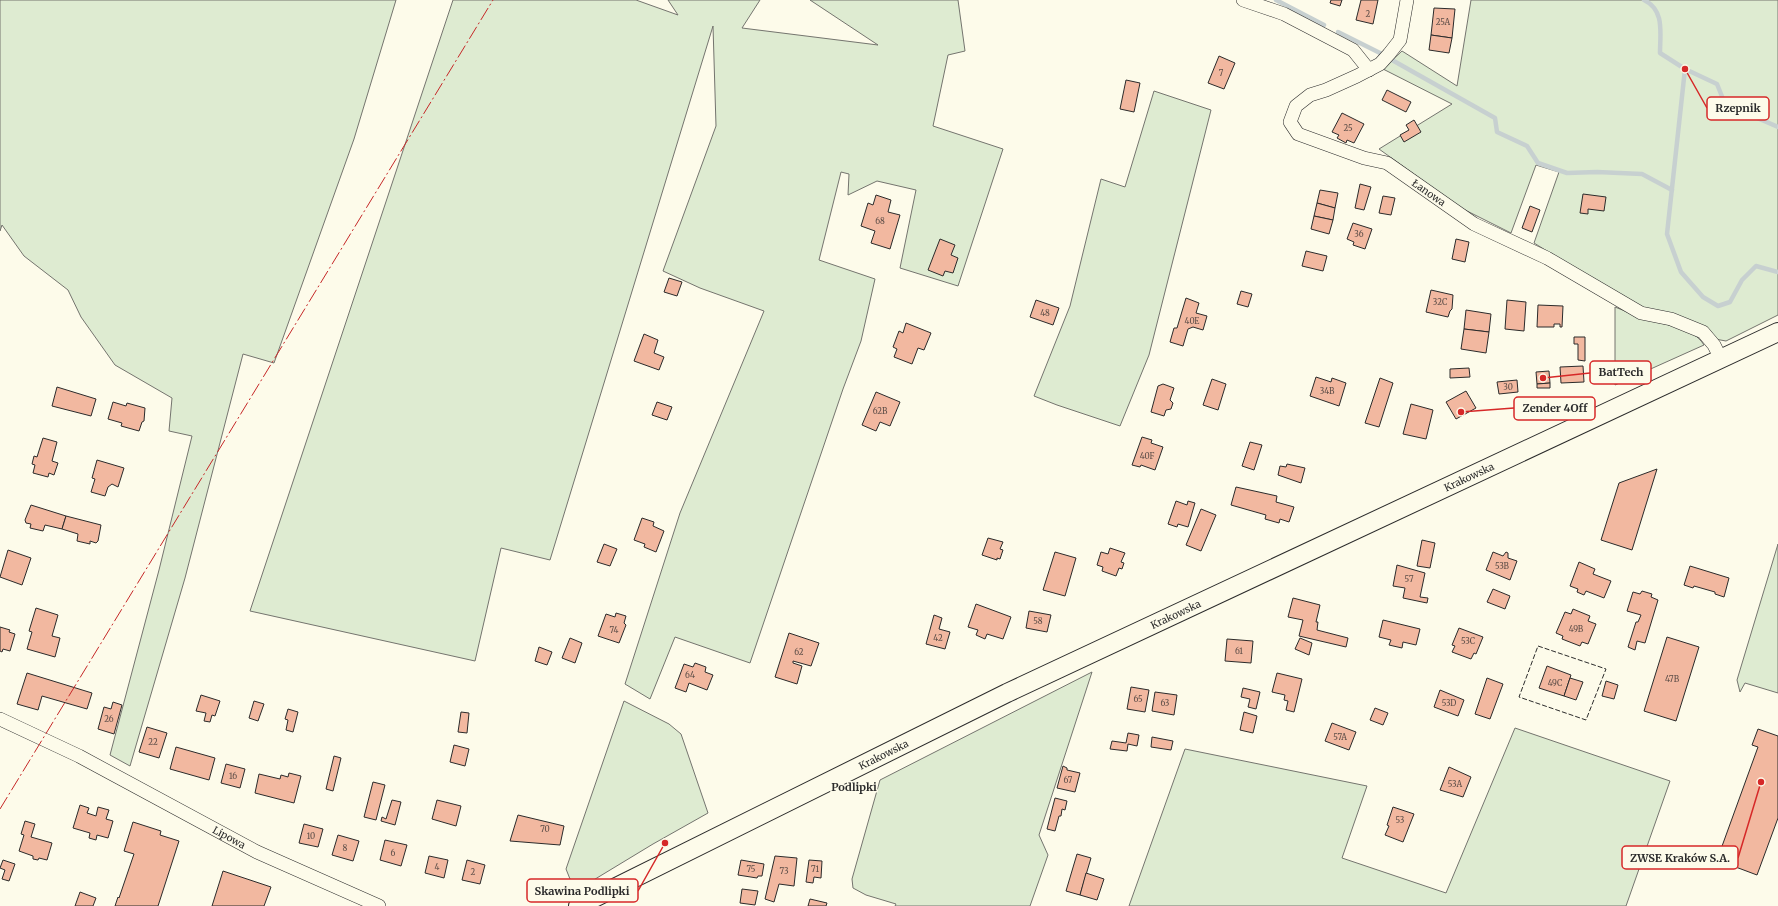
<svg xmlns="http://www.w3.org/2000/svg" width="1778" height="906" viewBox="0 0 1778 906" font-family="Merriweather,serif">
  <rect width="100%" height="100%" fill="#fdfbea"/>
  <g fill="#deebd1" stroke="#74746e">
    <polygon points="0,0 396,0 354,139 274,363 243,354 185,578 130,766 110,755 159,570 192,436 169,431 172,398 115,365 81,317 68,290 24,256 2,225 0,231"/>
    <polygon points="453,0 636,0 678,15 668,0 760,0 742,28 878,45 810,0 958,0 965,51 948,55 933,126 1003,149 958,286 900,268 916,190 877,181 848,195 849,174 841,172 819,260 875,279 861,341 843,389 750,663 675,637 650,699 625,684 680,513 764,311 700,288 663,271 716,126 713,26 550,560 501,548 475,661 250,611"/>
    <polygon points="1471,0 1778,0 1778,315 1726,341 1715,339 1641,309 1534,243 1559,172 1536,165 1511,233 1461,208 1379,149 1452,104 1383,69 1402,51 1457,86"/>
    <polygon points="1154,91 1211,110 1149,355 1120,426 1057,405 1034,396 1070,306 1101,179 1125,187"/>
    <path d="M1615,307C1626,311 1637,317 1648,320C1666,325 1693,327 1704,345L1615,385Z"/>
    <polygon points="1778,544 1778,693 1745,683 1740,692 1737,680"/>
    <polygon points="1092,672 1039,835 1048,855 1030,906 895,906 896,904 866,895 853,888 852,879 880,780"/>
    <polygon points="624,701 669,724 681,734 708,813 653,844 582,887 570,879 566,869"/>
    <polygon points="1515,728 1670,781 1626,906 1129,906 1185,749 1367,786 1342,858 1446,893"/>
  </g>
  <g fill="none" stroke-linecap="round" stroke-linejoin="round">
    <g stroke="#c7d0d0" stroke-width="4.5">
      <polyline points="1276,0 1324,25"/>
      <path d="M1644,0C1665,10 1660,33 1660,53L1685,69L1717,84L1725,104L1778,127"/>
      <polyline points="1338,32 1382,54"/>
      <polyline points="1392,60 1495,118 1497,132 1527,146 1538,163 1567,173 1597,172 1642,174 1672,190"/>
      <polyline points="1685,69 1667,234 1681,272 1703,297 1718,306 1730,302 1742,280 1756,266 1778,272"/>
    </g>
  </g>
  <g fill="#f2b8a0" stroke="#2b2b2b">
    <polygon points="1331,0 1342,0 1340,6 1330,3"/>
    <polygon points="1361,0 1378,0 1373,24 1356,20"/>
    <polygon points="1434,8 1455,9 1452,38 1431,35"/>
    <polygon points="1431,35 1452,38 1449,53 1429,50"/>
    <polygon points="1219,56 1235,63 1224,89 1208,83"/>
    <polygon points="1126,80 1140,83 1134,112 1120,109"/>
    <polygon points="1387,90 1411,102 1406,112 1382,100"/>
    <polygon points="1342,113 1364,124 1354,143 1347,140 1346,143 1337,138 1339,135 1332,132"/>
    <polygon points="1414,120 1421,132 1404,142 1400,135 1409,130 1406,125"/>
    <polygon points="1360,184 1371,187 1364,210 1355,208"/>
    <polygon points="1320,190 1338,193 1335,208 1317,203"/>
    <polygon points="1583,194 1606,197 1604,211 1588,209 1588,214 1580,213"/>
    <polygon points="876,195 891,200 888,212 900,215 890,249 871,243 875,231 861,226 868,203 873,205"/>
    <polygon points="1383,196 1395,198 1391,215 1379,213"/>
    <polygon points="1317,203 1335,208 1333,220 1314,216"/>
    <polygon points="1530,206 1540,210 1532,232 1522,228"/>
    <polygon points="1314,216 1333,220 1329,234 1311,229"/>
    <polygon points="1353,223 1372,229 1365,249 1353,245 1354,242 1347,239"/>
    <polygon points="940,239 955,245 951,255 958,258 953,273 945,271 943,276 928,270"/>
    <polygon points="1456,239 1469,242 1465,262 1452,259"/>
    <polygon points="1306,251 1327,256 1323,271 1302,266"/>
    <polygon points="669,278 682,282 677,296 664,292"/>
    <polygon points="1431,290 1453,295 1452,309 1450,311 1448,317 1426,312"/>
    <polygon points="1241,291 1252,294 1248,307 1237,304"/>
    <polygon points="1186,298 1199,303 1196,313 1207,316 1203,330 1193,327 1188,329 1183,346 1170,342 1174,328 1177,328"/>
    <polygon points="1036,300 1059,308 1053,325 1030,317"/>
    <polygon points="1507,300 1526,302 1524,331 1505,329"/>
    <polygon points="1538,305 1563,306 1562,327 1560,327 1560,324 1554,324 1554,327 1537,327"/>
    <polygon points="1466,310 1491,314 1489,332 1464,329"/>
    <polygon points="906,323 931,333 924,350 918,348 912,364 894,357 897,349 893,347 899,331 903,333"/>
    <polygon points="1464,329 1489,332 1486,353 1461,349"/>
    <polygon points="644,334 658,340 654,353 664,357 659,370 634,361"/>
    <polygon points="1574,337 1585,337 1585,361 1578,360 1578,344 1574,344"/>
    <polygon points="1583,366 1584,382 1561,383 1560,367"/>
    <polygon points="1469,368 1470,377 1450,378 1450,369"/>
    <polygon points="1549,371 1550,383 1537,384 1536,372"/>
    <polygon points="1316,377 1331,382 1332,378 1346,383 1339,406 1310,396"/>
    <polygon points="1380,378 1393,383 1379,427 1365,423"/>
    <polygon points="1212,379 1226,384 1218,410 1203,405"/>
    <polygon points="1517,380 1518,392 1499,394 1497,382"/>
    <polygon points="1550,383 1550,388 1537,388 1537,384"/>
    <polygon points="1163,384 1174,388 1170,400 1173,403 1171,409 1166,410 1164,416 1151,412 1158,386"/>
    <polygon points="57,387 96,399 91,416 52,406"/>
    <polygon points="1466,391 1476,408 1456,419 1446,402"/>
    <polygon points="876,392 900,402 890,426 880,422 876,431 862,425"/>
    <polygon points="113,402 126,406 127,403 145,408 144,421 142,422 139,431 121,426 122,423 108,419"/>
    <polygon points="657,402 672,407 667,420 652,415"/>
    <polygon points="1411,404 1433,410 1426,439 1403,434"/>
    <polygon points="1142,437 1152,440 1151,443 1163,447 1155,470 1141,465 1140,467 1132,465"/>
    <polygon points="43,438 57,442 52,461 58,463 54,475 49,473 48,477 33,473 35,465 32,464 34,456 37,457"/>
    <polygon points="1250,442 1262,445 1254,470 1242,466"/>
    <polygon points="97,460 124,468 118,487 112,484 108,487 105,496 91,492 95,479 92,478"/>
    <polygon points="1287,464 1305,468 1301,483 1278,475 1280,466 1286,467"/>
    <polygon points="1657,469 1632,550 1601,540 1619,483"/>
    <polygon points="1236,487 1277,496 1276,502 1294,507 1289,522 1280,519 1279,523 1265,519 1266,515 1231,505"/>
    <polygon points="1176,501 1187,505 1188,501 1195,503 1188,527 1178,524 1177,527 1168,524"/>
    <polygon points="31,505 66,516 62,529 45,525 43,531 30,528 31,524 26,523 25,520"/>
    <polygon points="1201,509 1216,515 1201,551 1186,545"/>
    <polygon points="66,516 101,525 98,541 96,543 90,541 90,544 77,541 78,534 62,529"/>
    <polygon points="642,518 654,522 653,526 664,531 656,552 644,547 645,544 634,540"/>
    <polygon points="988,538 1003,542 1000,549 1003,550 1000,559 997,558 997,560 982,555"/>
    <polygon points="1422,540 1435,543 1430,568 1417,566"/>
    <polygon points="604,544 617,549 610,566 597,562"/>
    <polygon points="1110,548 1125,553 1121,562 1124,563 1122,569 1119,568 1116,576 1102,571 1103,567 1097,565 1101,552 1108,554"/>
    <polygon points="8,550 31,558 22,585 0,577"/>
    <polygon points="1055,552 1076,558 1065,596 1043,590"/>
    <polygon points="1493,552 1503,556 1506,552 1508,553 1508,558 1517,561 1510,580 1486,570"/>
    <polygon points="1579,562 1595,569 1593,574 1611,581 1604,598 1586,591 1584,595 1577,592 1578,589 1570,586"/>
    <polygon points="1397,565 1425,573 1420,597 1428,598 1427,603 1403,598 1405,588 1393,586"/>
    <polygon points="1690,566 1729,578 1724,597 1715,594 1715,592 1694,586 1693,588 1684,585"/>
    <polygon points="1493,589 1510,596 1505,609 1487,602"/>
    <polygon points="1642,591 1652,594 1651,597 1658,600 1645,643 1637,641 1635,650 1628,647 1636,622 1638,622 1641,615 1627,611 1633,592 1640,594"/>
    <polygon points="1293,598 1320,605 1316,622 1318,622 1317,630 1348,638 1346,647 1299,636 1303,620 1288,617"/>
    <polygon points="976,604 1011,617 1003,639 987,634 985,639 976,635 978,630 968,627"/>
    <polygon points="36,608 58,615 52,636 60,638 55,657 27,649 32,632 29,631"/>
    <polygon points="1573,609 1590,616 1588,621 1596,624 1588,644 1582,642 1580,646 1562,639 1563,636 1556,633 1565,612 1571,614"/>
    <polygon points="1029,611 1051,615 1047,632 1026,628"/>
    <polygon points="616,613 626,616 624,623 626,625 619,643 598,636 606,614 615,617"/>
    <polygon points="934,615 942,618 939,629 950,632 945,649 926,644"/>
    <polygon points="1383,620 1420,629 1416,645 1403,642 1402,648 1389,645 1391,640 1379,637"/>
    <polygon points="0,627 10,630 9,632 15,634 10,651 3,649 2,652 0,651"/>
    <polygon points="1459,628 1483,637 1476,654 1474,653 1471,659 1452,652 1455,646 1452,645"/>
    <polygon points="789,633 819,643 811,666 793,661 793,663 802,666 797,684 775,677"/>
    <polygon points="1667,637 1699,647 1676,721 1644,711"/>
    <polygon points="570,638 582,643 575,663 562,658"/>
    <polygon points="1300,638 1312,643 1309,655 1295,649"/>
    <polygon points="1227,639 1253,641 1251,663 1225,661"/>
    <polygon points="539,647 552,652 547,665 535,661"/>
    <polygon points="695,663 706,667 705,672 713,675 707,690 689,683 686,692 675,688 684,664 693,667"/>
    <polygon points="1547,666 1571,675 1564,696 1539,688"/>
    <polygon points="27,673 92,693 87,709 42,696 38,710 17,704"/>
    <polygon points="1277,673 1302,679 1294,712 1286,710 1288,701 1284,700 1285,695 1272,692"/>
    <polygon points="1487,678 1503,684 1490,719 1475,714"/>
    <polygon points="1570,678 1583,682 1576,700 1564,696"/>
    <polygon points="1606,681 1618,685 1614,699 1602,696"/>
    <polygon points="1131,687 1149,690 1145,712 1127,709"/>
    <polygon points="1243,688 1260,692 1256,709 1248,707 1250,699 1241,697"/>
    <polygon points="1440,690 1464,700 1458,716 1434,707"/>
    <polygon points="1155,692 1177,695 1174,715 1152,711"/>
    <polygon points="201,695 220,701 215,716 212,715 210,722 204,721 206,713 196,711"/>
    <polygon points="254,701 264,704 258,721 249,718"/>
    <polygon points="113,702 122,705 114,734 98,729 104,707 111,709"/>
    <polygon points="1375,708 1388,713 1383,725 1370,720"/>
    <polygon points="288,709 298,712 293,732 286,730 288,720 285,719"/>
    <polygon points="461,712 469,713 467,733 458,732"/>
    <polygon points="1244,712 1257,716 1253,733 1240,730"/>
    <polygon points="1332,723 1356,732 1349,750 1325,741"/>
    <polygon points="147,727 167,733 159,758 139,752"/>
    <polygon points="1758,729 1778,736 1778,818 1757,875 1717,860 1758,747 1752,745"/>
    <polygon points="1128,733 1139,735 1137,746 1128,744 1127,751 1110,749 1112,741 1126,743"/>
    <polygon points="1152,737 1173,741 1171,750 1151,747"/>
    <polygon points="454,745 469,749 465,766 450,762"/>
    <polygon points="176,747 215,758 209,780 170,769"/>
    <polygon points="334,756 341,758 333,791 326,789"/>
    <polygon points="226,764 245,769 240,788 221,783"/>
    <polygon points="1063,766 1067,768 1067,770 1080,773 1075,792 1057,788"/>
    <polygon points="1449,767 1471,777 1463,797 1440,790"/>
    <polygon points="289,773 301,776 294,803 255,793 259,774 280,779 281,775 288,777"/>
    <polygon points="373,782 385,785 376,820 364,817"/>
    <polygon points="1055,798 1067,801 1065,810 1062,809 1061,816 1059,816 1055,831 1047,829"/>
    <polygon points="392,800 401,802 395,825 381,821 382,817 386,819"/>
    <polygon points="437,800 461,806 456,826 432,819"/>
    <polygon points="80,805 89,808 87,813 96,816 98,807 109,810 106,819 113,821 108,838 97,835 96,840 89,838 90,833 73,828"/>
    <polygon points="1393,807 1414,814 1403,842 1385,835 1389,826 1387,825"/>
    <polygon points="518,815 564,826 560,845 510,841"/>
    <polygon points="25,821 35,824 31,837 52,843 47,860 39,858 38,860 33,859 33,856 19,851 24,835 21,834"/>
    <polygon points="133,822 161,831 160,835 179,841 158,906 115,906 118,897 119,898 134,854 124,851"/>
    <polygon points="304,824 323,829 318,847 299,843"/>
    <polygon points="338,835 359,841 353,861 332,855"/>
    <polygon points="385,840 407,845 401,866 380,860"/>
    <polygon points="1077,854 1091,858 1080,895 1066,891"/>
    <polygon points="429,856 448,860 444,878 425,873"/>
    <polygon points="775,856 797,858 794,886 779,884 774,902 765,899"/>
    <polygon points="3,860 15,864 9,881 2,879 5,870 0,868"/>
    <polygon points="467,860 485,865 480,884 462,880"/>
    <polygon points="741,860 764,864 762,876 758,876 757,878 738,875"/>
    <polygon points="809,860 822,861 821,878 814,877 813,883 806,882"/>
    <polygon points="223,871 271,887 264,906 212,906"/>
    <polygon points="1086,873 1104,879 1097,900 1080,895"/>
    <polygon points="742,889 758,891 755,905 740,903"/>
    <polygon points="80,892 96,898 93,906 75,906"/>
    <polygon points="810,899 827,903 826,906 808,906"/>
  </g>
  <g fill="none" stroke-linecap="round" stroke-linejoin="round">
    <g stroke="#2b2b2b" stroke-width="14">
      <g id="street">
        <polyline points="1243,0 1284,14 1353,50 1369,70"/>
        <path id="s1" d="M1407,0L1400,40L1389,54L1380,64L1357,76L1326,90L1310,95L1296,106L1290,122L1298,134L1364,158L1387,163L1474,224L1547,258L1641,313L1671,319L1703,332L1714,345L1721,359"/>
        <path id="s2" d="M0,719L79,756L257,852L379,906"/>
      </g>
    </g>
    <g stroke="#2b2b2b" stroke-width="20">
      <g id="secondary">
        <path id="s3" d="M578,906L1007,693L1778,332"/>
      </g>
    </g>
    <use href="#street" stroke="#fdfbea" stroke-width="13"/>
    <use href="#secondary" stroke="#fdfbea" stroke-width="18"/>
    <polygon stroke="#2b2b2b" stroke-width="1" stroke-dasharray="5 2" stroke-linecap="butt" points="1538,646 1606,669 1586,720 1519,697"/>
    <polyline stroke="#c62828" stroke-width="1" stroke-dasharray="14 3 2 3" stroke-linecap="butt" points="0,809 493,0"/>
  </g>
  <g text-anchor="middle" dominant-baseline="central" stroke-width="3" stroke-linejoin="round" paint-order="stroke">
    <g font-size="8" fill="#5d4e48">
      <text x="1368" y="14">2</text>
      <text x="1443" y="22">25A</text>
      <text x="1221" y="73">7</text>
      <text x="1348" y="128">25</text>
      <text x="880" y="221">68</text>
      <text x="1359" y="234">36</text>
      <text x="1440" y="302">32C</text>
      <text x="1045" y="313">48</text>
      <text x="1192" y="321">40E</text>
      <text x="1508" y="387">30</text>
      <text x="1327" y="391">34B</text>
      <text x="880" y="411">62B</text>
      <text x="1147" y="456">40F</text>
      <text x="1502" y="566">53B</text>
      <text x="1409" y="579">57</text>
      <text x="1038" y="621">58</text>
      <text x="1576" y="629">49B</text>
      <text x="614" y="630">74</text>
      <text x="938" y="638">42</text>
      <text x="1468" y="641">53C</text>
      <text x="1239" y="651">61</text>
      <text x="799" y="652">62</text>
      <text x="690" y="675">64</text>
      <text x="1672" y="679">47B</text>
      <text x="1555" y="683">49C</text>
      <text x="1138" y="699">65</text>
      <text x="1165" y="703">63</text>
      <text x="1449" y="703">53D</text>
      <text x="109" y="719">26</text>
      <text x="1340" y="737">57A</text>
      <text x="153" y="742">22</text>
      <text x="233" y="776">16</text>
      <text x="1068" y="780">67</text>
      <text x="1455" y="784">53A</text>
      <text x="1400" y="820">53</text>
      <text x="545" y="829">70</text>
      <text x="311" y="836">10</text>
      <text x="345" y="848">8</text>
      <text x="393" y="853">6</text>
      <text x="437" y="867">4</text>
      <text x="751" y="869">75</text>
      <text x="815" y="869">71</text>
      <text x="784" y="871">73</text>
      <text x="473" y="872">2</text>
    </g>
    <g font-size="10" fill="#2b2b2b" stroke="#fdfbea">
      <text stroke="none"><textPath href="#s1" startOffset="343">Łanowa</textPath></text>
      <text stroke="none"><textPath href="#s3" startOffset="989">Krakowska</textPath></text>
      <text stroke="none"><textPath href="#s3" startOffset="665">Krakowska</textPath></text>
      <text stroke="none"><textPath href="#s3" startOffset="341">Krakowska</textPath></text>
      <text stroke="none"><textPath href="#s2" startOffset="258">Lipowa</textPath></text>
    </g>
    <g font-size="11" font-weight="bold" fill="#2b2b2b" stroke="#fdfbea">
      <text x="854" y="787">Podlipki</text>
    </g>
  </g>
  <path fill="none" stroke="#d62828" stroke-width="1.5" d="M1685 69L1707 108M1543 378L1590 373M1461 412L1514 408M1761 782L1738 858M665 843L638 891"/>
  <g fill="#d62828" stroke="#fdfbea" stroke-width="1.5">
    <circle cx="1685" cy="69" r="4"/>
    <circle cx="1543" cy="378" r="4"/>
    <circle cx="1461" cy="412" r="4"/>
    <circle cx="1761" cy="782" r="4"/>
    <circle cx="665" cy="843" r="4"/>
  </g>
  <g fill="#fdfbea" stroke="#d62828" stroke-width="1.5">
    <rect x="1707" y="97" width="62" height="23" rx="4"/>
    <rect x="1590" y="361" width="61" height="23" rx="4"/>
    <rect x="1514" y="397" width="81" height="23" rx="4"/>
    <rect x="1622" y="846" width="116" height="23" rx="4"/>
    <rect x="527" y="879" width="111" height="23" rx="4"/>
  </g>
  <g font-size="11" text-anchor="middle" font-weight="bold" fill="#2b2b2b">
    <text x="1738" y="112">Rzepnik</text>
    <text x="1621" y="376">BatTech</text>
    <text x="1555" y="412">Zender 4Off</text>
    <text x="1680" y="862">ZWSE Kraków S.A.</text>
    <text x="582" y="895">Skawina Podlipki</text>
  </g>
</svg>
